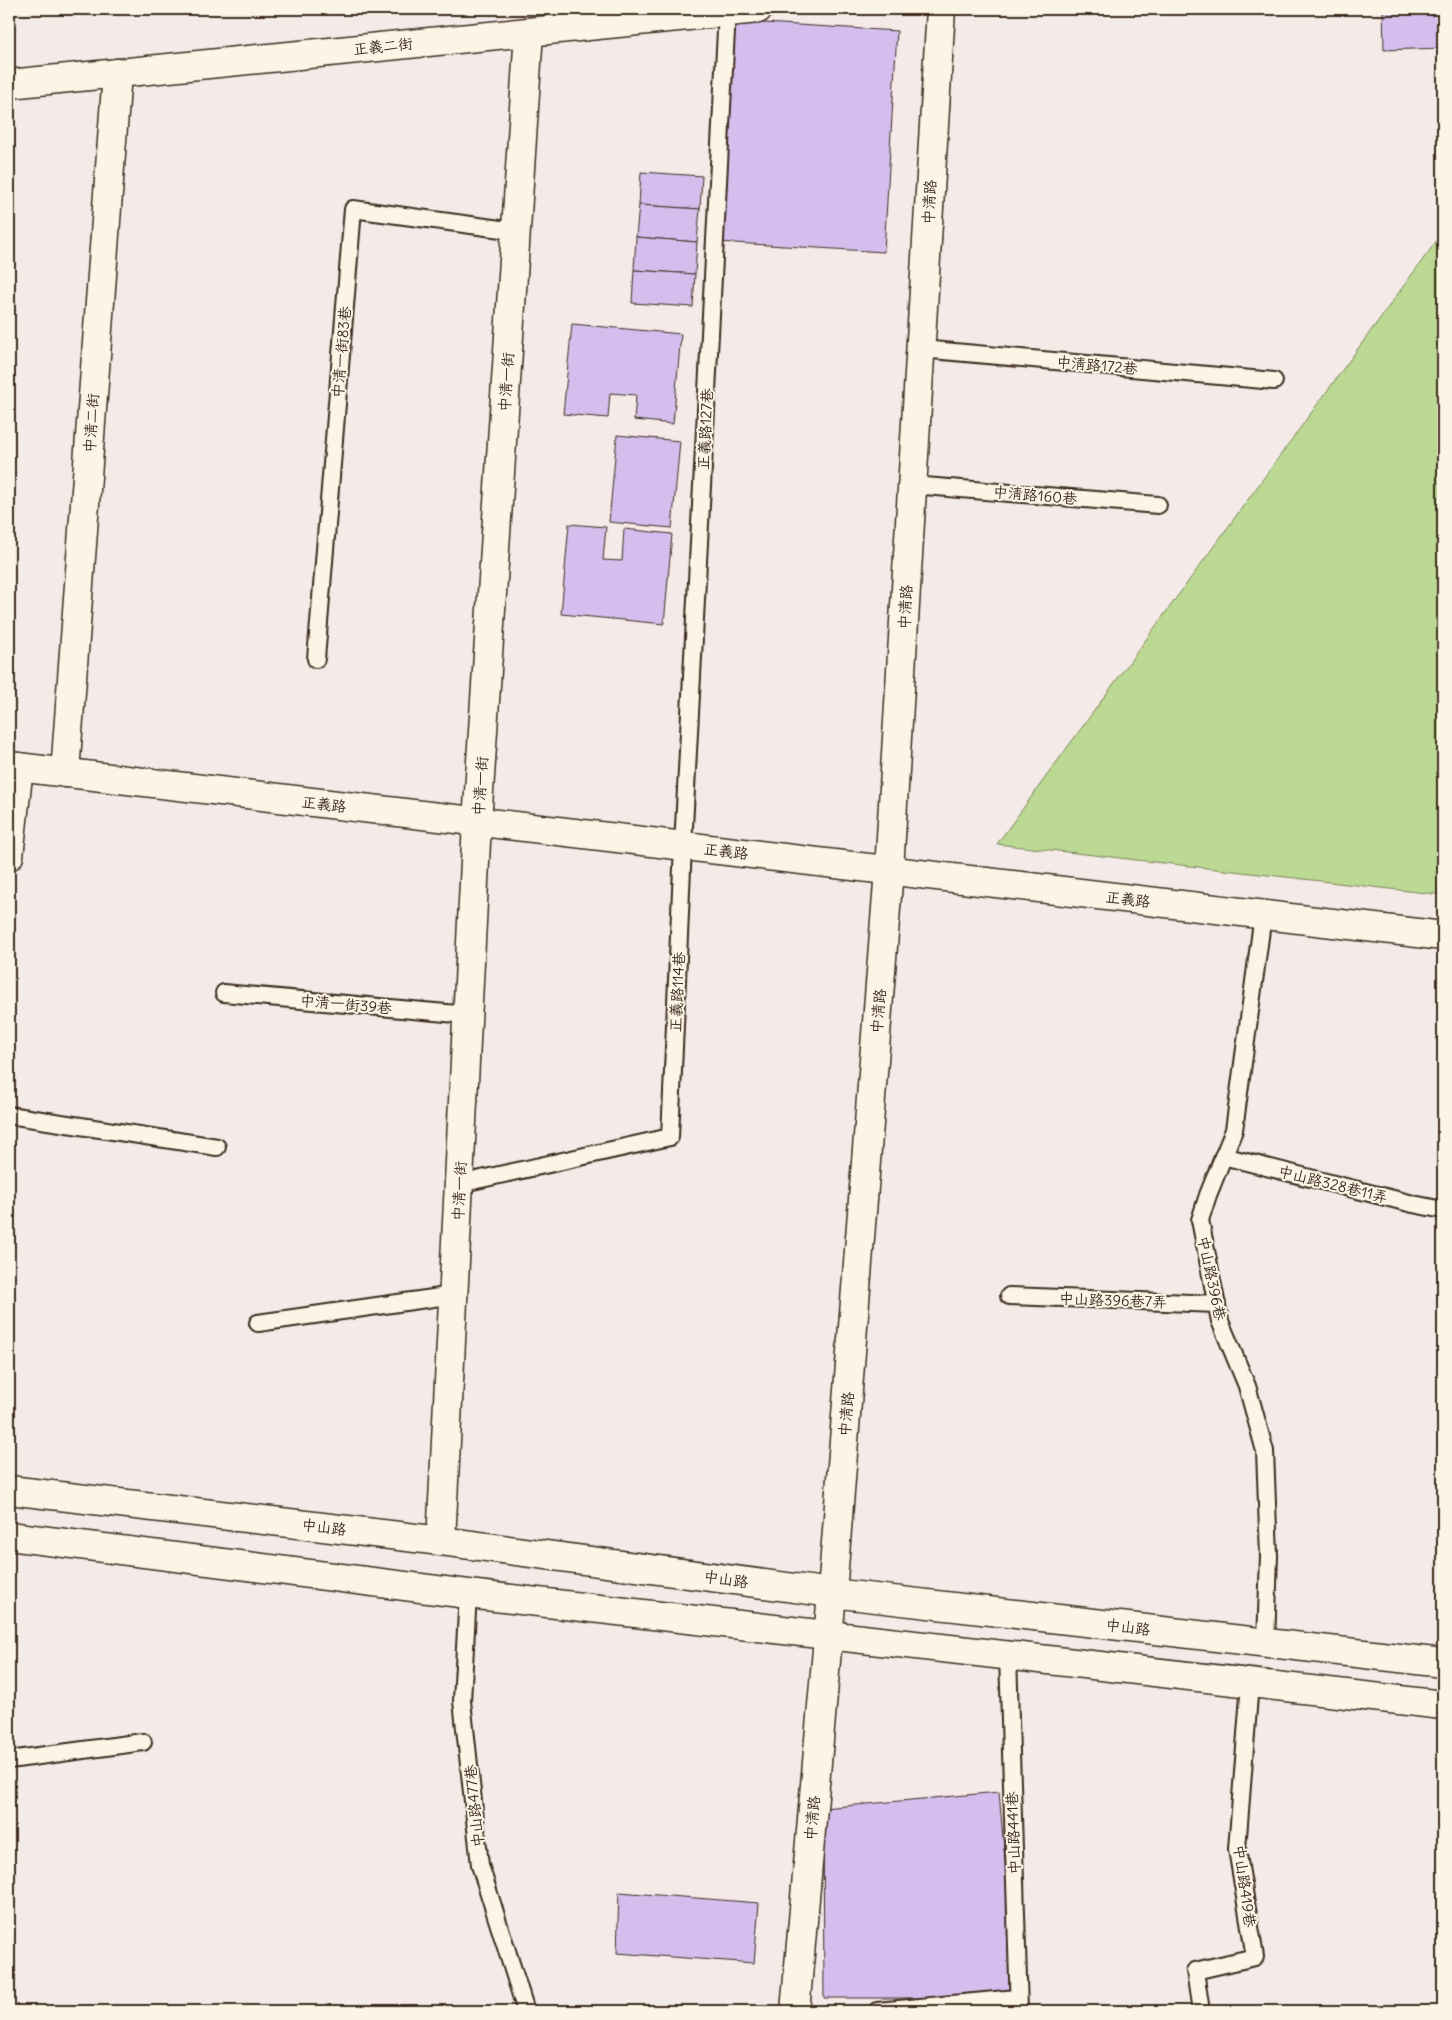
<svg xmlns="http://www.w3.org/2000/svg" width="1452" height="2020" viewBox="0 0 1452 2020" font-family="Delius,'LXGW WenKai TC',sans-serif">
  <rect width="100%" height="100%" fill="#f4eae7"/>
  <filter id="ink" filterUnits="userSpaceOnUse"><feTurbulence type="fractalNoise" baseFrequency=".02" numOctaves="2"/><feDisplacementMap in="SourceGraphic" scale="10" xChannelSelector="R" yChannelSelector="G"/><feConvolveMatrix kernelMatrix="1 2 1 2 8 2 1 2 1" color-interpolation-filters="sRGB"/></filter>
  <g filter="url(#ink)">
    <polygon fill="#bbd992" stroke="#7b8258" points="1443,232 1443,895 997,844"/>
    <g fill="#d5beee" stroke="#3b2a1e">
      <polygon points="1383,9 1443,9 1443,48 1384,50"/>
      <polygon points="731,21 897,31 884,252 718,242"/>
      <polygon points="641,172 702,176 700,209 639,205"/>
      <polygon points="639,205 700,209 697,242 636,237"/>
      <polygon points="636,237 697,242 695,274 634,270"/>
      <polygon points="634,270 695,274 693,307 632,303"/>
      <polygon points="572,324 681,334 673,424 634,420 636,395 610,393 608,418 563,414"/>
      <polygon points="617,435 680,441 672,528 609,522"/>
      <polygon points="569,524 606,527 603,560 622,561 624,529 672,534 664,624 561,614"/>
      <polygon points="999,1792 1017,1998 824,1998 823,1808"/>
      <polygon points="619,1892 759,1903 754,1963 617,1953"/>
    </g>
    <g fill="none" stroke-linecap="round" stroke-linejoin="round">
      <g stroke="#3b2a1e" stroke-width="20">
        <g id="lane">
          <polyline points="921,349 1274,381"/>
          <polyline points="912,485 1158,505"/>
          <polyline points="316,659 353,209 516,231"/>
          <polyline points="1263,915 1234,1130 1208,1195 1200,1220 1220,1321 1247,1386 1265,1451 1269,1556 1266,1643"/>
          <polyline points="224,993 468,1015"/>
          <polyline points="9,1115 217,1147"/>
          <polyline points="1223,1156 1413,1204 1443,1210"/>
          <polyline points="459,1184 670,1137 683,846 727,12"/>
          <polyline points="1009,1296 1217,1304"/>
          <polyline points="258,1323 454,1295"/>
          <polyline points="468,1594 462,1701 480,1865 526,2011"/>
          <polyline points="1008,1655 1019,2011"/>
          <polyline points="9,1760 143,1742"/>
          <polyline points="877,2011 1017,1998"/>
          <polyline points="1201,2011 1195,1971 1255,1957 1237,1849 1250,1683"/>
        </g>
      </g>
      <g stroke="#3b2a1e" stroke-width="31">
        <g id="street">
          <polyline points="9,84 758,9"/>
          <polyline points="9,766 1443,936"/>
          <polyline points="65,773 117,73"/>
          <polyline points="9,856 19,767"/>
          <polyline points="441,1541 477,822 529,32"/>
          <polyline points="795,2011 832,1593 889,870 941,9"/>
        </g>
      </g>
      <g stroke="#3b2a1e" stroke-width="31">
        <g id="secondary">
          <polyline points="9,1490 441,1541 832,1593 1443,1663"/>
          <polyline points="9,1536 468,1594 1443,1705"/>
        </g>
      </g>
      <use href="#lane" stroke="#fcf5e5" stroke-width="16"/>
      <use href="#street" stroke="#fcf5e5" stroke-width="28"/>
      <use href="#secondary" stroke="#fcf5e5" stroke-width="28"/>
    </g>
  </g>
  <g text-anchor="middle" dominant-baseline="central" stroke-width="4" stroke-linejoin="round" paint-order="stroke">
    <g font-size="15" fill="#3b2a1e" stroke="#fcf5e5">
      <text transform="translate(383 46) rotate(-6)">正義二街</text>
      <text transform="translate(929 202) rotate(-87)">中清路</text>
      <text transform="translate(341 352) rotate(-85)">中清一街83巷</text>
      <text transform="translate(1097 365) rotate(5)">中清路172巷</text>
      <text transform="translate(506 382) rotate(-86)">中清一街</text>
      <text transform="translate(91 423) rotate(-86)">中清二街</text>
      <text transform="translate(705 429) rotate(-87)">正義路127巷</text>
      <text transform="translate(1035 495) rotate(5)">中清路160巷</text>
      <text transform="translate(905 607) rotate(-87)">中清路</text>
      <text transform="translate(480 786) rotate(-86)">中清一街</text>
      <text transform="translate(324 804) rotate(7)">正義路</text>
      <text transform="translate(726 851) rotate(7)">正義路</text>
      <text transform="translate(1128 899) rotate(7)">正義路</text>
      <text transform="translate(677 992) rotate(-87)">正義路114巷</text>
      <text transform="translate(346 1004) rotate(5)">中清一街39巷</text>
      <text transform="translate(878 1011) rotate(-85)">中清路</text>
      <text transform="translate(1333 1184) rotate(14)">中山路328巷11弄</text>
      <text transform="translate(459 1191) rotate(-87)">中清一街</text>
      <text transform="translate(1212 1278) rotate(78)">中山路396巷</text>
      <text transform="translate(1113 1300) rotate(2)">中山路396巷7弄</text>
      <text transform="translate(846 1414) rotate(-85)">中清路</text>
      <text transform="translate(324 1527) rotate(7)">中山路</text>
      <text transform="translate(726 1579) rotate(8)">中山路</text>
      <text transform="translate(1128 1627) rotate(7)">中山路</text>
      <text transform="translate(474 1806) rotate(-96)">中山路477巷</text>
      <text transform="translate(812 1818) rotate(-85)">中清路</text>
      <text transform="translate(1013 1833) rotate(-92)">中山路441巷</text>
      <text transform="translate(1245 1886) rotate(82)">中山路419巷</text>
    </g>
  </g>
  <rect width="1452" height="2020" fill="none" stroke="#fcf5e5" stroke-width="30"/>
  <rect x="15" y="15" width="1422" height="1990" fill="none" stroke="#3b2a1e" stroke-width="2" filter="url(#ink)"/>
</svg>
